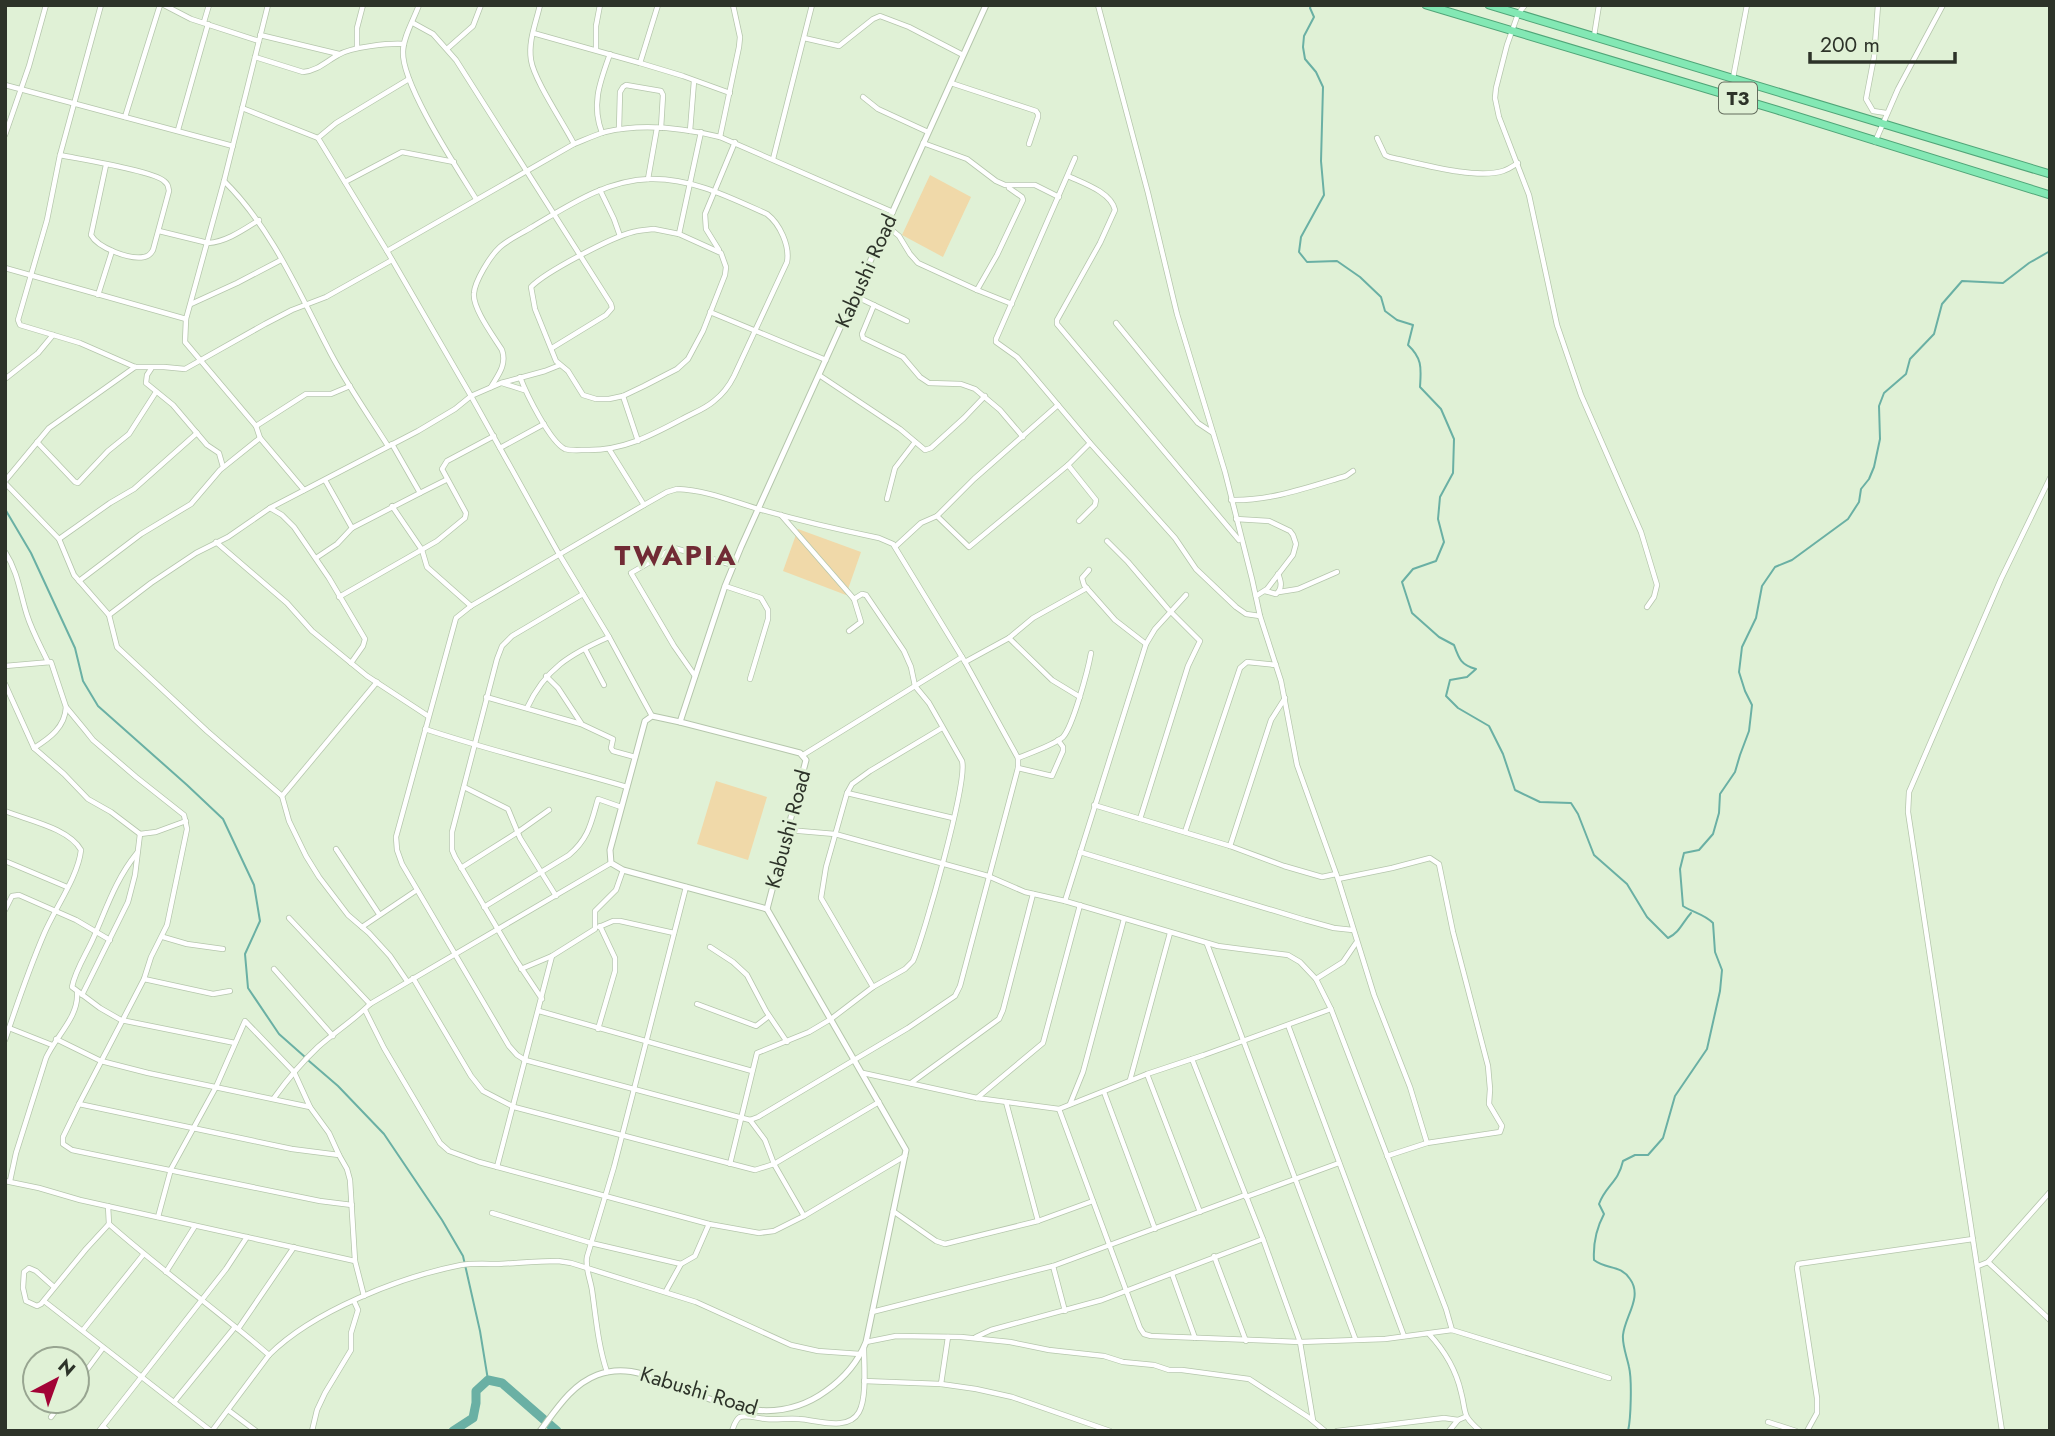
<svg xmlns="http://www.w3.org/2000/svg" width="2055" height="1436" viewBox="0 0 2055 1436" font-family="Jost,sans-serif">
  <rect width="100%" height="100%" fill="#e0f1d6"/>
  <g fill="#f0d9a9">
    <polygon points="930,175 971,197 943,257 902,235"/>
    <polygon points="798,529 861,552 846,595 783,571"/>
    <polygon points="716,781 767,797 748,860 697,844"/>
  </g>
  <g fill="none" stroke-linecap="round" stroke-linejoin="round">
    <g stroke="#6ab0a4" stroke-width="2">
      <path d="M1311,5L1310,8L1314,17L1304,36L1303,47L1305,59L1316,72L1323,87L1321,161L1324,195L1301,237L1299,252L1307,262L1337,261L1360,277L1381,297L1385,311L1397,320L1413,325L1408,345C1423,359 1421,369 1420,387L1441,409L1454,439L1453,473L1440,497L1438,519L1444,542L1436,561L1413,569L1402,582L1412,613L1439,637L1454,645C1459,659 1461,665 1476,669L1467,677L1450,680L1446,696L1458,708L1489,726L1503,754L1515,790L1540,802L1571,803L1578,814L1594,855L1627,884L1647,917L1668,938C1680,932 1682,923 1691,913"/>
      <polyline points="5,509 31,553 75,648 83,681 98,706 187,785 223,819 254,885 260,921 245,954 248,988 279,1034 305,1057"/>
      <polyline points="309,1061 338,1086 384,1134 442,1220 463,1256 480,1331 488,1380"/>
      <path d="M1628,1431C1631,1419 1632,1379 1629,1367C1627,1357 1622,1345 1623,1335C1625,1316 1643,1297 1630,1279C1620,1264 1607,1270 1594,1260C1593,1243 1596,1229 1604,1214L1599,1204C1606,1185 1618,1183 1623,1161L1635,1155H1648L1663,1138L1675,1096L1707,1049L1720,991L1722,970L1715,952L1713,923C1704,914 1694,913 1683,906L1680,869L1684,853L1699,850L1713,834L1719,813L1720,794L1735,772L1740,755L1749,731L1752,705L1745,691L1739,672L1742,647L1756,618L1762,586L1775,567L1792,560L1848,519L1859,502L1861,489L1869,479L1874,467L1880,439L1879,406L1884,393L1906,374L1910,359L1934,334L1942,304L1962,281L2003,283L2029,263L2050,251"/>
    </g>
    <polyline stroke="#6ab0a4" stroke-width="9" points="453,1431 473,1418 476,1403 476,1391 488,1380 502,1383 557,1431"/>
    <g stroke="#b5c6ac" stroke-width="6">
      <g id="minor">
        <polyline points="101,5 60,155 47,220 18,320 20,325 80,343 135,367 164,367 185,369 265,324 292,310 326,297 392,260"/>
        <polyline points="164,5 191,19 259,41"/>
        <path d="M419,5C414,19 403,37 403,52C402,85 457,168 476,199"/>
        <path d="M540,5C536,23 528,41 531,60C534,80 564,124 574,144"/>
        <polyline points="1098,5 1148,193 1177,314 1225,472 1252,579 1260,616 1281,681 1297,765 1338,879 1374,995 1410,1087 1427,1143"/>
        <polyline points="1525,5 1518,14 1507,45 1496,88 1495,98 1499,117 1529,195 1557,325 1581,395 1641,532 1657,585 1654,597 1647,607"/>
        <polyline points="1878,5 1874,57 1866,99 1873,111 1886,113"/>
        <polyline points="204,22 209,5"/>
        <polyline points="413,23 433,34 456,60 611,304 612,308 606,315 552,348"/>
        <polyline points="533,33 640,63 658,5"/>
        <polyline points="260,35 339,54"/>
        <polyline points="1594,36 1599,5"/>
        <polyline points="804,38 839,46 873,19 880,16 909,27 963,55"/>
        <polyline points="357,48 357,28 363,5"/>
        <polyline points="447,49 473,26 481,5"/>
        <polyline points="596,50 596,26 600,5"/>
        <path d="M255,57L303,72C317,71 327,61 338,55C351,47 389,43 404,44"/>
        <polyline points="640,63 683,76 730,93"/>
        <polyline points="1733,78 1747,5"/>
        <polyline points="951,83 1036,111 1038,114 1038,117 1029,144"/>
        <polyline points="5,85 233,146"/>
        <polyline points="863,97 878,109 928,132"/>
        <polyline points="242,108 318,138 387,251 471,396 559,554 609,637 652,716"/>
        <polyline points="125,117 160,5"/>
        <polyline points="619,129 620,92 623,87 626,85 661,91 663,95 661,128"/>
        <polyline points="178,130 208,24"/>
        <polyline points="690,131 694,81"/>
        <path d="M602,133C591,104 600,82 610,54"/>
        <polyline points="5,135 29,66 46,5"/>
        <polyline points="720,137 739,47 740,37 733,5"/>
        <polyline points="318,138 336,123 409,79"/>
        <path d="M1377,138L1385,155L1389,157C1418,163 1475,180 1503,171C1509,169 1513,166 1518,163"/>
        <polyline points="1875,142 1898,89 1943,5"/>
        <polyline points="923,143 967,159 996,181 1005,185 1035,185 1059,197"/>
        <path d="M60,155C79,159 154,171 164,181C168,184 168,186 169,191L153,250C151,253 150,256 144,257C130,260 98,248 91,235L106,165"/>
        <polyline points="1075,158 996,339 996,342 1017,357 1031,373 1090,443 1175,538 1196,569 1236,607 1246,614 1260,616"/>
        <polyline points="773,159 812,5"/>
        <path d="M1068,176C1083,183 1111,192 1115,210L1100,243L1057,320V324L1239,540"/>
        <polyline points="648,179 657,128"/>
        <path d="M224,181C272,228 300,295 331,354C348,386 369,416 388,446"/>
        <polyline points="345,182 402,152 454,162"/>
        <polyline points="600,190 614,219 620,236"/>
        <polyline points="887,226 899,236 910,254 918,263 977,290 1012,304"/>
        <path d="M654,229L679,234L721,253L726,267L725,275L703,331L688,359L677,369L644,386L623,396L609,399H596L583,395L568,371L556,361L535,309L531,287C545,272 612,237 633,232C640,230 647,230 654,229Z"/>
        <path d="M159,231L208,243C226,242 243,230 259,220"/>
        <polyline points="679,234 701,132"/>
        <polyline points="719,250 706,229 705,214 735,142"/>
        <path d="M387,251L574,144C584,140 595,135 605,132C643,123 683,128 720,137L893,212"/>
        <polyline points="5,268 186,319 224,181 268,5"/>
        <polyline points="977,290 997,255 1023,200 1022,197 1009,188"/>
        <polyline points="98,295 112,251"/>
        <polyline points="855,296 907,321"/>
        <polyline points="191,304 237,283 281,260"/>
        <polyline points="874,305 862,334 863,338 903,357 920,377 929,383 961,384 975,389 1000,410 1023,437"/>
        <polyline points="710,312 826,360"/>
        <polyline points="186,319 185,342 256,426 260,438 304,490"/>
        <polyline points="1116,323 1198,423 1213,433"/>
        <polyline points="151,369 147,375 146,383 173,405 207,445 219,453 223,467"/>
        <polyline points="819,375 900,429 925,450 931,448 964,418 985,396"/>
        <polyline points="5,379 38,353 53,335"/>
        <polyline points="502,383 524,390"/>
        <path d="M491,387C498,375 507,365 502,350C494,337 472,308 474,293C475,281 490,256 500,247C509,239 521,234 532,227C568,206 606,180 650,179C692,178 729,197 767,214C780,224 790,246 787,262L734,376C729,386 723,394 714,401C706,408 696,412 686,417C654,434 624,451 586,450C580,450 571,451 565,449C550,442 526,393 520,377"/>
        <polyline points="623,396 638,441"/>
        <polyline points="256,426 306,394 331,394 350,386"/>
        <polyline points="37,442 75,482 78,483 108,451 129,434 156,392"/>
        <polyline points="500,448 544,424"/>
        <polyline points="609,449 644,505"/>
        <polyline points="1068,465 1090,443"/>
        <polyline points="325,480 352,528"/>
        <polyline points="5,481 49,428 135,367"/>
        <polyline points="5,483 59,539 74,575 109,615 117,647 207,731 282,796 289,821 306,856 319,877 348,915 369,933 390,956 407,981"/>
        <path d="M677,489C707,490 734,502 762,510C801,521 840,530 879,538L893,544L965,662L1018,758V768L960,986L955,996L908,1028L758,1117L750,1120L525,1060L517,1055L509,1046L402,864L397,850L396,837L456,618L471,606L644,505L667,492Z"/>
        <polyline points="420,493 446,480"/>
        <polyline points="887,499 895,468 915,442"/>
        <path d="M1231,500C1271,501 1309,487 1346,476L1353,471"/>
        <polyline points="392,506 422,550 427,567 471,606"/>
        <polyline points="270,508 282,515 294,527 329,578 365,639 363,646 351,663"/>
        <polyline points="781,515 854,599 861,622 849,631"/>
        <polyline points="937,516 969,547 1068,465 1096,500 1095,505 1079,521"/>
        <polyline points="1236,519 1269,521 1290,531 1293,535 1296,544 1293,555 1267,589 1256,596"/>
        <polyline points="59,539 110,503 134,489 197,433"/>
        <polyline points="1107,541 1128,562 1168,609 1200,641 1188,666 1140,819"/>
        <polyline points="216,542 287,603 312,631 367,676 428,716"/>
        <polyline points="896,546 921,523 937,516 974,479 1058,405"/>
        <path d="M5,552C18,572 20,593 27,615C32,631 41,647 48,662"/>
        <polyline points="316,558 337,544 352,528 420,493 392,444"/>
        <polyline points="1089,570 1082,578 1084,585 1115,620 1146,644"/>
        <polyline points="79,581 141,534 191,504 220,470 260,438"/>
        <polyline points="725,586 761,598 768,610 768,619 750,679"/>
        <path d="M1265,591L1276,594C1283,588 1281,581 1278,574"/>
        <polyline points="1279,592 1298,589 1337,572"/>
        <polyline points="339,597 437,541 465,518 466,513 442,469 447,461 494,436"/>
        <polyline points="109,615 151,583 196,553 228,537 270,508 418,431 455,409 471,396 501,383 545,371 560,365"/>
        <polyline points="1009,638 1052,680 1080,697"/>
        <polyline points="585,649 604,685"/>
        <polyline points="965,662 1009,638 1033,618 1087,588"/>
        <polyline points="5,666 51,662 66,707 85,730 93,740 136,777 184,815 187,829 167,925 151,957 144,979 79,1104 63,1137 63,1144 72,1150 96,1155 320,1201 352,1205"/>
        <polyline points="546,676 558,688 581,723"/>
        <polyline points="695,676 674,646 631,573 674,548 733,565"/>
        <polyline points="5,684 34,748 64,774 88,799 111,812 140,834 156,832 186,821"/>
        <polyline points="486,697 581,724 613,739 611,748 613,751 635,757"/>
        <path d="M527,708C545,669 570,654 609,637"/>
        <path d="M425,729C491,751 559,767 627,787"/>
        <path d="M34,748C50,738 65,727 66,707"/>
        <polyline points="803,755 962,657"/>
        <path d="M1018,758C1030,753 1054,745 1063,737C1073,726 1088,670 1091,653"/>
        <polyline points="1018,768 1052,776 1063,751 1063,747 1058,740"/>
        <polyline points="464,787 508,809 520,838 556,896"/>
        <polyline points="847,793 953,818"/>
        <polyline points="282,796 377,682"/>
        <polyline points="1094,805 1230,846 1284,866 1322,877 1336,874"/>
        <path d="M5,811C27,820 69,828 81,850C78,877 55,908 44,934C29,969 17,1004 5,1040"/>
        <polyline points="788,830 835,834 988,876 1025,892 1065,901 1218,946 1288,955 1300,962 1316,979 1331,1009 1446,1309 1452,1330"/>
        <polyline points="1185,832 1240,668 1247,662 1276,665"/>
        <polyline points="1230,846 1271,720 1285,698"/>
        <polyline points="336,849 379,914"/>
        <polyline points="1080,852 1305,920 1334,928 1353,930"/>
        <path d="M137,853C115,880 106,910 92,941C85,956 75,971 72,987L100,1008L121,1020L235,1043"/>
        <polyline points="5,861 67,887"/>
        <polyline points="461,868 518,832 549,810"/>
        <polyline points="1338,879 1392,868 1430,858 1439,864 1453,932 1488,1066 1490,1089 1489,1104 1502,1126 1500,1132 1427,1143 1387,1156"/>
        <polyline points="1065,901 1146,644 1155,629 1186,595"/>
        <path d="M484,907L569,855C589,838 591,823 598,799L621,807"/>
        <polyline points="5,910 12,896 19,895 76,920 110,940"/>
        <polyline points="289,918 370,1004"/>
        <polyline points="362,927 417,890"/>
        <polyline points="599,927 613,921 620,921 674,933"/>
        <polyline points="163,937 187,944 223,949"/>
        <polyline points="1207,944 1355,1338"/>
        <polyline points="710,947 733,962 747,975 766,1011 787,1042"/>
        <polyline points="274,969 333,1036"/>
        <polyline points="521,969 552,956 595,929 595,911 616,890 623,870"/>
        <polyline points="413,978 471,1076 483,1091 514,1107 755,1170 774,1164 879,1102"/>
        <polyline points="144,979 213,994 230,991"/>
        <polyline points="1316,979 1343,962 1356,943"/>
        <polyline points="873,987 821,898 826,867 847,793 852,784 870,771 942,728"/>
        <polyline points="82,995 128,902 135,875 140,834"/>
        <polyline points="542,999 516,960 455,857 452,850 452,832 497,659 502,646 512,636 583,594"/>
        <polyline points="697,1004 756,1026 769,1016"/>
        <polyline points="365,1010 384,1048 440,1143 449,1151 479,1162 709,1224 759,1233 774,1231 804,1216 905,1156"/>
        <polyline points="539,1011 752,1071"/>
        <polyline points="1288,1025 1404,1336"/>
        <polyline points="9,1028 52,1045"/>
        <polyline points="598,1029 615,971 615,958 600,926"/>
        <polyline points="56,1039 101,1061 148,1073 310,1107 329,1133 339,1155"/>
        <polyline points="1192,1059 1263,1239 1300,1342 1313,1420"/>
        <polyline points="863,1073 977,1098 1059,1109 1147,1074 1204,1055 1331,1009"/>
        <polyline points="1147,1074 1200,1212"/>
        <polyline points="1130,1080 1170,933"/>
        <polyline points="911,1083 999,1019 1003,1010 1033,894"/>
        <polyline points="1104,1092 1155,1229"/>
        <path d="M274,1098C287,1080 301,1063 318,1047C335,1032 354,1020 370,1004L611,863"/>
        <polyline points="977,1098 1043,1043 1080,905"/>
        <polyline points="1006,1102 1038,1221"/>
        <polyline points="79,1104 292,1149 339,1155 347,1169 350,1180 355,1261 364,1296"/>
        <polyline points="1070,1104 1083,1072 1124,919"/>
        <polyline points="1059,1109 1140,1328 1144,1334 1151,1336 1300,1342 1385,1339 1452,1330 1609,1378"/>
        <polyline points="750,1120 765,1140 774,1164 804,1216"/>
        <path d="M730,1164L757,1053L809,1032L831,1019L873,987L905,969L913,961C924,936 968,781 962,761L929,703L915,686L911,667L904,651L866,595L862,594L854,599"/>
        <polyline points="497,1167 552,956"/>
        <polyline points="5,1181 39,1188 80,1200 355,1261"/>
        <path d="M10,1181L16,1153L46,1058C55,1037 79,1017 77,993"/>
        <polyline points="1246,1197 1339,1163"/>
        <path d="M108,1206L109,1224C161,1270 217,1310 269,1355"/>
        <polyline points="893,1211 936,1241 945,1244 1038,1221 1093,1201"/>
        <polyline points="492,1213 591,1243 681,1264"/>
        <polyline points="158,1217 171,1169 216,1087 245,1021 294,1072 310,1107"/>
        <polyline points="1214,1256 1246,1341"/>
        <polyline points="1988,1262 2050,1320"/>
        <polyline points="1053,1266 1065,1311"/>
        <polyline points="1978,1266 1988,1262 2050,1192"/>
        <polyline points="166,1272 195,1226"/>
        <polyline points="1172,1274 1195,1338"/>
        <polyline points="54,1287 36,1271 29,1268 24,1272 23,1288 26,1301 37,1306 41,1304 86,1249 109,1224"/>
        <polyline points="666,1291 681,1264 695,1256 709,1224"/>
        <polyline points="44,1301 211,1431"/>
        <polyline points="872,1312 1053,1266 1245,1195"/>
        <polyline points="238,1329 294,1247"/>
        <polyline points="83,1330 143,1255"/>
        <path d="M1429,1334C1444,1350 1456,1370 1461,1392C1467,1415 1461,1414 1480,1431"/>
        <polyline points="976,1337 991,1330 1102,1300 1263,1239"/>
        <polyline points="866,1342 896,1336 961,1337 1010,1342 1049,1350 1104,1356 1123,1362 1154,1365 1169,1370 1182,1370 1249,1379 1308,1417 1325,1431"/>
        <path d="M607,1372C598,1345 596,1318 592,1290C590,1278 585,1268 587,1257L614,1167L686,887"/>
        <polyline points="864,1381 941,1384 948,1337"/>
        <polyline points="77,1383 103,1348"/>
        <polyline points="941,1384 976,1389 1012,1397 1110,1431"/>
        <polyline points="174,1402 235,1327"/>
        <polyline points="228,1410 256,1431"/>
        <polyline points="51,1417 63,1401"/>
        <polyline points="1768,1422 1796,1431"/>
        <polyline points="103,1426 108,1431"/>
        <polyline points="99,1431 226,1269 247,1237"/>
        <path d="M212,1431L269,1355C313,1311 400,1277 461,1265C473,1263 487,1264 499,1264C519,1263 538,1261 558,1261L571,1263L696,1302L791,1345L818,1351L860,1354"/>
        <polyline points="312,1431 317,1410 325,1393 351,1350 351,1333 358,1310 354,1301"/>
        <path d="M732,1431C734,1426 735,1420 740,1417C747,1414 759,1419 766,1419C777,1420 788,1418 799,1419C817,1420 848,1432 859,1412C867,1398 864,1364 864,1348"/>
        <polyline points="1337,1431 1444,1418 1458,1420"/>
        <polyline points="1449,1431 1458,1420 1465,1417"/>
        <polyline points="1807,1431 1817,1413 1817,1398 1797,1268 1798,1264 1973,1239"/>
        <polyline points="2002,1431 1908,812 1909,792 2001,579 2050,478"/>
      </g>
    </g>
    <g stroke="#b5c6ac" stroke-width="7">
      <g id="secondary">
        <polyline points="680,722 652,716 645,721 610,850 611,863 623,870 767,909"/>
        <path d="M540,1431C556,1410 571,1385 597,1375C623,1365 644,1374 669,1383C721,1404 774,1429 826,1391C843,1379 858,1362 866,1342L906,1150L767,909L806,760L800,753L680,722L725,586L741,547L986,5"/>
      </g>
    </g>
    <g stroke="#51a578" stroke-width="9">
      <g id="trunk">
        <polyline points="1426,5 1777,110 2050,195"/>
        <polyline points="1489,5 2050,174"/>
      </g>
    </g>
    <use href="#minor" stroke="#fff" stroke-width="4.5"/>
    <use href="#secondary" stroke="#fff" stroke-width="5"/>
    <use href="#trunk" stroke="#83e8b4" stroke-width="7"/>
  </g>
  <g text-anchor="middle" dominant-baseline="central" stroke-width="6" stroke-linejoin="round" paint-order="stroke">
    <rect fill="#e0f1d6" stroke="#636c5d" stroke-width="2" x="1719" y="82.5" width="38" height="31" rx="5"/>
    <g font-size="19" font-weight="bold" fill="#2d3329">
      <text x="1738" y="98">T3</text>
    </g>
    <g font-size="21" fill="#2d3329" stroke="#e0f1d6">
      <text transform="translate(866 271) rotate(-66)">Kabushi Road</text>
      <text transform="translate(788 829) rotate(-75)">Kabushi Road</text>
      <text transform="translate(699 1391) rotate(17)">Kabushi Road</text>
    </g>
    <g font-size="28" font-weight="bold" letter-spacing="2" fill="#712b35" stroke="#e0f1d6">
      <text x="676" y="555">TWAPIA</text>
    </g>
  </g>
  <rect width="2055" height="1436" fill="none" stroke="#2d3329" stroke-width="14"/>
  <g transform="translate(56 1380) rotate(41)"><circle r="33" fill="#e0f1d6" stroke="#98a591" stroke-width="2"/>
  <path d="M0-5L12 26L0 18L-12 26Z" fill="#a20336"/>
  <text y="-10" font-size="19" font-weight="bold" text-anchor="middle" fill="#2d3329">N</text>
  </g>
  <path d="M1810 52v10h145v-10" fill="none" stroke="#2d3329" stroke-width="3.5"/>
  <text x="1820" y="52" font-size="21" fill="#2d3329" stroke="#e0f1d6" stroke-width="5" paint-order="stroke">200 m</text>
</svg>
